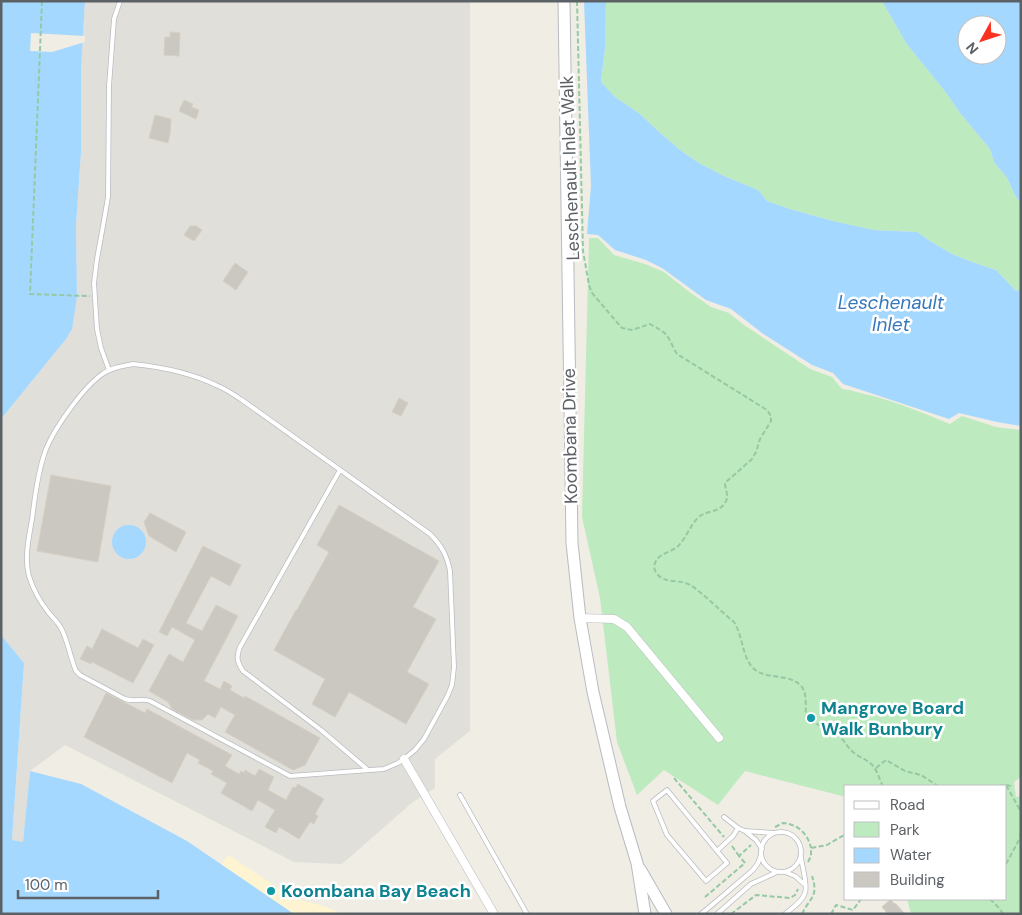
<svg xmlns="http://www.w3.org/2000/svg" width="1022" height="915" viewBox="0 0 1022 915" font-family="'DM Sans',sans-serif">
  <rect width="100%" height="100%" fill="#f0ede4"/>
  <polygon fill="#e1dfd9" points="85,1 470,1 470,731 435,759 435,788 413,802 342,864 294,862 65,745 30,771 23,842 12,840 24,663 1,635 1,419 66,339 77,297 76,225 81,152 81,69"/>
  <g fill="#beeabf">
    <polygon points="606,1 882,1 906,43 947,94 960,113 990,149 994,162 1007,178 1015,195 1021,204 1021,289 1016,291 996,270 972,262 952,254 930,241 917,232 874,230 833,221 790,209 767,201 758,190 724,176 699,163 680,150 657,130 640,114 615,97 601,82 605,48"/>
    <path d="M589,238H598L614,255L645,264L664,272L688,291L711,307L729,313L744,325L810,369L832,377L842,389C852,390 859,393 869,395C897,402 923,413 950,424L962,416L996,427L1021,430V777L1014,782L1016,797L1021,796V914H911L907,899H1006V786H846V797L745,771L718,805L664,770L637,795L617,742L600,598L582,517Z"/>
  </g>
  <polygon fill="#fef4d1" points="229,855 293,898 327,907 341,914 293,914 220,865"/>
  <g fill="#a5d8ff" fill-rule="evenodd">
    <polygon points="1,1 85,1 81,69 81,152 76,225 77,297 72,329 66,339 1,419"/>
    <polygon points="584,1 606,1 605,48 601,82 615,97 640,114 657,130 680,150 699,163 724,176 758,190 767,201 790,209 833,221 874,230 917,232 930,241 952,254 972,262 996,270 1016,291 1021,289 1021,426 997,422 959,413 949,419 843,384 833,373 812,365 762,333 731,309 706,300 662,268 646,260 615,250 598,235 587,234 591,186"/>
    <path d="M882,1H1021V204L1015,195L1007,178L994,162L990,149L960,113L947,94L906,43ZM967,25H997V55H967Z"/>
    <circle cx="129" cy="542" r="17"/>
    <polygon points="1,635 24,663 12,840 23,842 30,771 81,784 187,841 294,914 1,914"/>
  </g>
  <polygon fill="#f0ede4" points="31,33 85,36 85,42 52,52 30,51"/>
  <g fill="#cbc8c1" stroke="#d6cfc2">
    <polygon points="170,32 180,33 179,56 164,55 165,37 170,37"/>
    <polygon points="184,100 193,104 191,107 199,110 196,119 179,111"/>
    <polygon points="155,115 171,119 170,134 168,143 149,138"/>
    <polygon points="190,226 196,226 202,230 194,241 184,235"/>
    <polygon points="235,263 248,272 236,290 223,281"/>
    <polygon points="399,398 408,403 401,416 392,412"/>
    <polygon points="51,475 111,486 98,562 37,551"/>
    <polygon points="339,505 439,561 413,607 436,619 407,672 429,684 406,724 349,692 335,717 312,704 325,679 274,650 296,610 297,610 329,552 317,545"/>
    <polygon points="150,513 186,532 176,552 149,536 144,522"/>
    <polygon points="203,546 241,565 230,586 211,576 186,623 202,631 216,605 238,616 204,681 220,689 224,681 232,686 230,690 244,698 245,696 320,738 305,765 293,770 225,732 235,715 221,707 215,718 208,714 202,720 193,720 172,709 168,702 149,691 169,654 183,662 195,640 172,627 167,636 159,632"/>
    <polygon points="102,629 138,648 143,639 154,645 133,683 92,662 91,664 80,659 87,646 92,649"/>
    <polygon points="106,693 145,713 147,709 232,755 225,766 239,774 241,771 244,773 245,770 255,776 259,769 274,777 268,790 286,800 293,787 295,788 298,784 324,799 315,814 318,816 314,824 310,822 299,839 279,827 276,833 265,827 275,810 258,800 252,811 221,793 227,783 211,774 213,771 198,763 200,760 187,753 172,783 84,737"/>
    <polygon points="891,899 894,904 895,903 905,914 888,914 882,907"/>
  </g>
  <g fill="none" stroke-linecap="round" stroke-linejoin="round">
    <g stroke="#b9bcc1" stroke-width="5.5">
      <g id="lane">
        <path d="M133,364C162,367 192,373 218,386C226,389 234,395 242,400L430,534C441,545 447,555 450,571L454,667L452,685L447,697L424,739L415,750L404,759L398,763L384,769L290,776L150,701C142,698 134,702 125,699L80,675L76,671C70,657 68,641 61,628C58,622 53,618 49,613C40,602 33,589 29,576C24,558 29,537 32,519C35,497 37,476 44,455C51,432 82,389 101,375C110,368 122,366 133,364Z"/>
        <polyline points="109,370 101,348 97,329 94,283 97,259 103,226 108,197 109,86 114,19 120,1"/>
        <path d="M340,470L240,647C236,657 237,662 243,671L321,730L368,770"/>
        <polygon points="667,790 727,863 706,881 667,835 653,801"/>
        <polyline points="460,795 527,914"/>
        <polyline points="724,817 738,828 745,831 774,833"/>
        <polyline points="745,831 756,840 762,849"/>
        <circle cx="781" cy="852" r="20"/>
        <polyline points="717,851 733,836 738,828"/>
        <polyline points="785,872 795,876 804,884"/>
        <polyline points="701,914 712,905 753,870 758,863 761,855"/>
        <polyline points="717,914 751,884 777,872"/>
        <path d="M785,914C792,908 802,902 805,893C808,885 802,867 801,857"/>
      </g>
    </g>
    <g stroke="#b9bcc1" stroke-width="9">
      <g id="street">
        <polyline points="580,618 614,619 627,627 719,738"/>
        <polyline points="404,759 494,914"/>
      </g>
    </g>
    <g stroke="#b8bbc2" stroke-width="13">
      <g id="secondary">
        <polyline points="564,1 572,543 580,618 593,692 620,807 637,863 645,914"/>
        <polyline points="640,869 666,914"/>
      </g>
    </g>
    <g stroke="#95c9a4" stroke-width="2" stroke-dasharray="5 2.5" stroke-linecap="butt">
      <polyline points="42,1 30,294 90,296"/>
      <path d="M577,1L583,251L589,285L592,293L615,320L622,328L632,330L650,324C656,328 663,330 667,336C671,341 673,348 677,354L767,410L771,416V421L760,439L756,452L752,459L725,483C725,489 729,496 726,501C720,513 709,510 700,516C692,522 687,536 680,544C674,552 661,552 656,561C653,566 654,571 658,575C666,584 680,579 690,585C694,587 698,591 702,594C713,603 723,613 734,622C743,636 742,657 753,668C766,681 790,672 802,687C809,697 803,715 808,720C813,725 826,725 833,730C840,734 845,744 851,750C856,756 864,758 870,763C877,768 879,779 883,786"/>
      <polyline points="876,768 886,760 905,771 921,775 938,786"/>
      <polyline points="674,778 724,837"/>
      <polyline points="1006,785 1011,786"/>
      <polyline points="999,786 1006,785 1021,812"/>
      <path d="M775,827L783,823C798,824 808,834 811,848"/>
      <polyline points="732,846 739,856"/>
      <polyline points="808,862 811,856 811,848 827,845 846,834"/>
      <polyline points="1006,864 1020,838 1021,832"/>
      <polyline points="705,897 745,863 739,856 751,845"/>
      <polyline points="878,899 879,899"/>
      <polyline points="990,899 1000,909 1003,914"/>
      <polyline points="731,914 756,895 790,898 795,895 798,889"/>
      <path d="M802,914C810,897 819,897 812,876"/>
      <polyline points="831,914 836,905 853,910 861,899"/>
    </g>
    <use href="#lane" stroke="#fff" stroke-width="4"/>
    <use href="#street" stroke="#fff" stroke-width="8"/>
    <use href="#secondary" stroke="#fff" stroke-width="11"/>
  </g>
  <g fill="#0f9aa8" stroke="#fff" stroke-width="2">
    <circle cx="811" cy="718" r="5"/>
    <circle cx="271" cy="891" r="5"/>
  </g>
  <g text-anchor="middle" dominant-baseline="central" stroke-width="5" stroke-linejoin="round" paint-order="stroke">
    <g font-size="18" fill="#5c6166" stroke="#fff">
      <text transform="translate(570 168) rotate(-92)">Leschenault Inlet Walk</text>
      <text transform="translate(570 436) rotate(-91)">Koombana Drive</text>
    </g>
    <g font-size="18" font-weight="bold" fill="#0d838f" stroke="#fff" text-anchor="start">
      <text x="821" y="708">Mangrove Board<tspan x="821" dy="21">Walk Bunbury</tspan></text>
      <text x="281" y="891">Koombana Bay Beach</text>
    </g>
    <g font-size="19" font-style="italic" fill="#3778bc" stroke="#fff">
      <text x="891" y="302">Leschenault<tspan x="891" dy="22">Inlet</tspan></text>
    </g>
  </g>
  <rect width="1022" height="915" fill="none" stroke="#5c6166" stroke-width="5"/>
  <rect x="844" y="785" width="162" height="115" fill="#ffffff" stroke="#bec0c2"/>
  <rect x="854" y="801" width="25" height="8" fill="#ffffff" stroke="#bec0c2"/>
  <text x="890" y="810" font-size="15" fill="#5c6166">Road</text>
  <rect x="854" y="822" width="25" height="15" fill="#beeabf" stroke="#bec0c2"/>
  <text x="890" y="835" font-size="15" fill="#5c6166">Park</text>
  <rect x="854" y="848" width="25" height="15" fill="#a5d8ff" stroke="#bec0c2"/>
  <text x="890" y="860" font-size="15" fill="#5c6166">Water</text>
  <rect x="854" y="872" width="25" height="15" fill="#cbc8c1" stroke="#bec0c2"/>
  <text x="890" y="885" font-size="15" fill="#5c6166">Building</text>
  <g transform="translate(982 40) rotate(230)"><circle r="24" fill="#ffffff" stroke="#bec0c2"/>
  <path d="M0-4L9 19L0 12L-9 19Z" fill="#fa3221"/>
  <text y="-8" font-size="14" font-weight="bold" text-anchor="middle" fill="#5c6166">N</text>
  </g>
  <path d="M18 890v8h140v-8" fill="none" stroke="#5c6166" stroke-width="2.5"/>
  <text x="25" y="890" font-size="15" fill="#5c6166" stroke="#ffffff" stroke-width="4" paint-order="stroke">100 m</text>
</svg>
